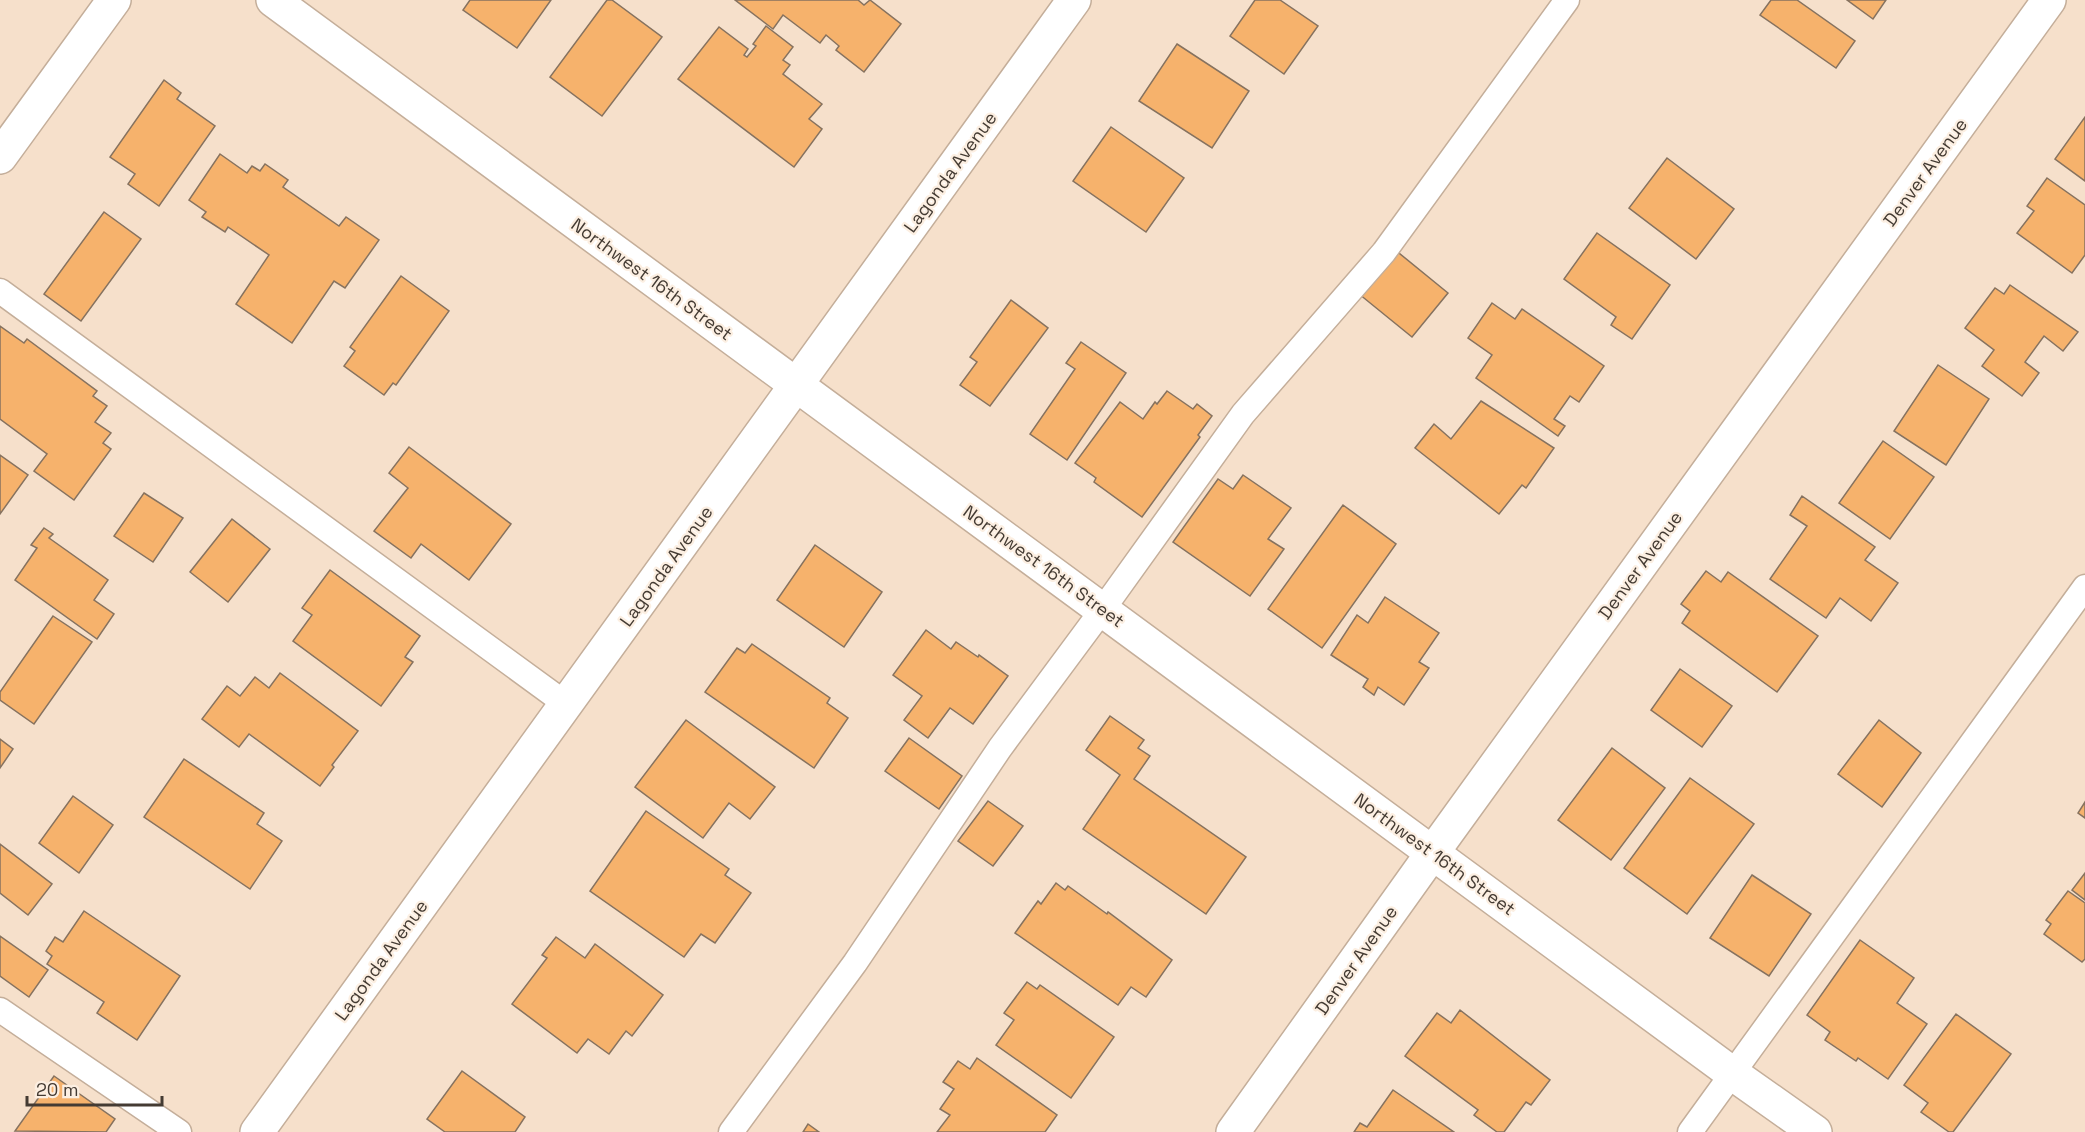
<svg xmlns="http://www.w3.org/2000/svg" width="2085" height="1132" viewBox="0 0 2085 1132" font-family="'Space Grotesk',sans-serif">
  <rect width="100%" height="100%" fill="#f6e0cb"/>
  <g fill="#f6b26c" stroke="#86725f" stroke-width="1.5">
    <polygon points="470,0 551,0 517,48 463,10"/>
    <polygon points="607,0 612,0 662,37 602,116 550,77"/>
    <polygon points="735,0 858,0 864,5 870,0 901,24 864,72 836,50 839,46 826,35 820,43 783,15 773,29"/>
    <polygon points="1255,0 1280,0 1318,26 1284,74 1230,36"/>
    <polygon points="1771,0 1797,0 1855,41 1836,68 1760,15"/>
    <polygon points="1847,0 1886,0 1873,19"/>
    <polygon points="766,26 793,47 783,60 790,65 783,74 822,104 809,119 822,129 794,167 678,79 719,27 748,49 744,55 747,57 756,46 753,44"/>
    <polygon points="1177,44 1249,91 1212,148 1139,101"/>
    <polygon points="164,80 181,93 177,99 215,126 159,206 128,184 135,174 110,157"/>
    <polygon points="2085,117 2085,181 2055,159"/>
    <polygon points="1111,127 1184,178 1146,232 1073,181"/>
    <polygon points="220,154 247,173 252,166 260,171 265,164 288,180 283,187 339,226 346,217 379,240 345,288 334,281 292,343 236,304 269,255 228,227 225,232 202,217 206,212 189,200"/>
    <polygon points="1667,158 1734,209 1696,259 1629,208"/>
    <polygon points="2047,178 2085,205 2085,255 2072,273 2017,233 2034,211 2027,206"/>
    <polygon points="104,212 141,239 81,321 44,294"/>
    <polygon points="1597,233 1670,285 1632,339 1611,325 1616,317 1564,279"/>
    <polygon points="1394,249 1448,293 1412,337 1359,294"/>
    <polygon points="401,276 449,311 396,385 393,383 384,395 344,366 355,351 350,347"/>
    <polygon points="2010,285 2078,332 2063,351 2044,336 2025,362 2039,373 2022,396 1982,366 1994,350 1965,328 1995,288 2004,294"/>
    <polygon points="1011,300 1048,328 990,406 960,385 977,362 970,357"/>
    <polygon points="1492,303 1515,319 1522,309 1604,366 1579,402 1570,396 1554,419 1565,426 1558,436 1476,378 1492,355 1468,338"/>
    <polygon points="0,326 24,343 27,339 97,391 93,396 107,406 95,422 111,433 103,443 111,449 74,500 34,471 47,454 0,419"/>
    <polygon points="1081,342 1126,373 1067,460 1030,434 1075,369 1066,363"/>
    <polygon points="1938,365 1989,399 1946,465 1894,431"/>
    <polygon points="1167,391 1193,409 1197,404 1212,416 1198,435 1200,437 1142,517 1094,482 1096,478 1075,463 1120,402 1143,419 1155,402 1157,404"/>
    <polygon points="1481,401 1554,448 1526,488 1522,485 1499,514 1415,448 1434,424 1451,439"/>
    <polygon points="1883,441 1934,477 1890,539 1839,503"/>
    <polygon points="409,447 511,524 469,580 421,544 411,558 374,531 408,488 389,473"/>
    <polygon points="0,455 28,475 0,514"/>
    <polygon points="1243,475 1291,508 1268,539 1284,549 1250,596 1173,542 1218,479 1233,489"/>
    <polygon points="144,493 183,518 153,562 114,536"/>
    <polygon points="1802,496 1875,547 1865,560 1898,583 1871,621 1840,598 1826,618 1770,579 1807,526 1790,515"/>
    <polygon points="1343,505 1396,544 1322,648 1268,609"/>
    <polygon points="232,519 270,549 228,602 190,572"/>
    <polygon points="44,528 53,534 49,538 108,580 94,600 114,614 97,639 15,580 37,548 31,545"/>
    <polygon points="815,545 882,592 844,647 777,600"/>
    <polygon points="330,570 420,636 405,657 413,662 381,706 293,641 312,615 302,608"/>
    <polygon points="1706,571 1721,582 1728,572 1818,636 1777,692 1682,623 1690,611 1681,604"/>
    <polygon points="1385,597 1439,633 1419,662 1429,668 1404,705 1378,687 1374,695 1363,687 1368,679 1331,655 1357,615 1368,623"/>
    <polygon points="53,616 92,642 34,724 0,700 0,692"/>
    <polygon points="926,630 951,649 956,642 978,657 979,655 1008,676 973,724 950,708 928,738 904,720 922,696 893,675"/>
    <polygon points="752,644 830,698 827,703 848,718 814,768 705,692 737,648 745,653"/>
    <polygon points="1680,669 1732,706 1702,747 1651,710"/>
    <polygon points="280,673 358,731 332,765 334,767 320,786 249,734 239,747 202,719 227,686 240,696 255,677 269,688"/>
    <polygon points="1110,716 1144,740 1138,748 1150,756 1134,779 1246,857 1206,914 1083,829 1120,775 1086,750"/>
    <polygon points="686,720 775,787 750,819 729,803 703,838 635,787"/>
    <polygon points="1879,720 1921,753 1882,807 1838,774"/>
    <polygon points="909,738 962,776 939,809 885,771"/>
    <polygon points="0,739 13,749 0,768"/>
    <polygon points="1612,748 1665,788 1611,860 1558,820"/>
    <polygon points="184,759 264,813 257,824 282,841 250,889 144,817"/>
    <polygon points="1690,778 1754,824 1687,914 1624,868"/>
    <polygon points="73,796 113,825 79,873 39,843"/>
    <polygon points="988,801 1023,826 993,866 958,841"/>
    <polygon points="2085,802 2085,818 2078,813"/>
    <polygon points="646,811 729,869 725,875 751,893 715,943 701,934 684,957 590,891"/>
    <polygon points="0,844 52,884 28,915 0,893"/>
    <polygon points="2085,873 2085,900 2072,890"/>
    <polygon points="1752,875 1811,914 1769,976 1710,938"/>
    <polygon points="1056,883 1065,890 1068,886 1107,914 1108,912 1172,960 1146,997 1131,987 1118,1005 1015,933 1038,901 1041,904"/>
    <polygon points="2068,891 2085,903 2085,959 2082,962 2044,934 2051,924 2046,920"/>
    <polygon points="84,911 180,976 137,1040 97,1013 104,1002 47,964 52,956 46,951 55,937 63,942"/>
    <polygon points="0,936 48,970 29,997 0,976"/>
    <polygon points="556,937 585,958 595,944 663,995 632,1036 626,1031 609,1054 588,1039 577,1053 512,1004 547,958 542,955"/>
    <polygon points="1860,940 1914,978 1897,1003 1927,1024 1888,1079 1858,1058 1856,1061 1825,1040 1830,1032 1807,1015"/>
    <polygon points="1027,982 1037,989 1040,985 1114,1037 1071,1098 996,1045 1014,1020 1004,1013"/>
    <polygon points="1460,1010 1550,1080 1531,1105 1526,1102 1504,1132 1497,1132 1474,1115 1478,1110 1405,1056 1437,1013 1451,1023"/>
    <polygon points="1956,1014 2011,1054 1953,1132 1949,1132 1921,1112 1928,1103 1904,1085"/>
    <polygon points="977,1058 1057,1115 1045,1132 937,1132 950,1115 940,1109 954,1089 943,1082 958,1061 970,1069"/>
    <polygon points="462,1071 525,1117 515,1132 445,1132 427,1119"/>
    <polygon points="54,1076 115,1119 106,1132 15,1131"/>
    <polygon points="1393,1090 1454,1132 1354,1132 1360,1123 1367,1127"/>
    <polygon points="808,1124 819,1132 803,1132"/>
  </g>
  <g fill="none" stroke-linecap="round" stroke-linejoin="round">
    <g stroke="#c4ae9a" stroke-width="27">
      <g id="service">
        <polyline points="0,291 566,704"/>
        <polyline points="0,1010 179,1132"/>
        <polyline points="731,1132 855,963 1000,748 1103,609 1243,414 1384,252 1567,0"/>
        <polyline points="1690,1132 2085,587"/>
      </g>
    </g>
    <g stroke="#c4ae9a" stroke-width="36">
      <g id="minor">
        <polyline points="273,0 1733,1074 1815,1132"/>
        <polyline points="0,157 114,0"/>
        <polyline points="257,1132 1074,0"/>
        <polyline points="1233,1132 1433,852 2049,0"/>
      </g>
    </g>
    <use href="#service" stroke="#fff" stroke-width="24"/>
    <use href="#minor" stroke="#fff" stroke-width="33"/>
  </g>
  <g text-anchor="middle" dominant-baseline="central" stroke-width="4.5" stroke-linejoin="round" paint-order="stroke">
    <g font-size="18" fill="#443b33" stroke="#fcefe2">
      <text transform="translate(950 172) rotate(-54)">Lagonda Avenue</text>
      <text transform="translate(1925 172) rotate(-54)">Denver Avenue</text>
      <text transform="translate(652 279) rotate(36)">Northwest 16th Street</text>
      <text transform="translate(1640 565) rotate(-54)">Denver Avenue</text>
      <text transform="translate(666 566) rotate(-54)">Lagonda Avenue</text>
      <text transform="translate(1044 566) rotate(36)">Northwest 16th Street</text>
      <text transform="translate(1435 854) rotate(36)">Northwest 16th Street</text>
      <text transform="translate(381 960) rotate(-54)">Lagonda Avenue</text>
      <text transform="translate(1356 960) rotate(-55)">Denver Avenue</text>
    </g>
  </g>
  <path d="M27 1096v9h135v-9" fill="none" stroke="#443b33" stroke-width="3"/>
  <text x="36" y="1096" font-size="18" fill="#443b33" stroke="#fcefe2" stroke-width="4.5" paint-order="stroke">20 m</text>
</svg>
